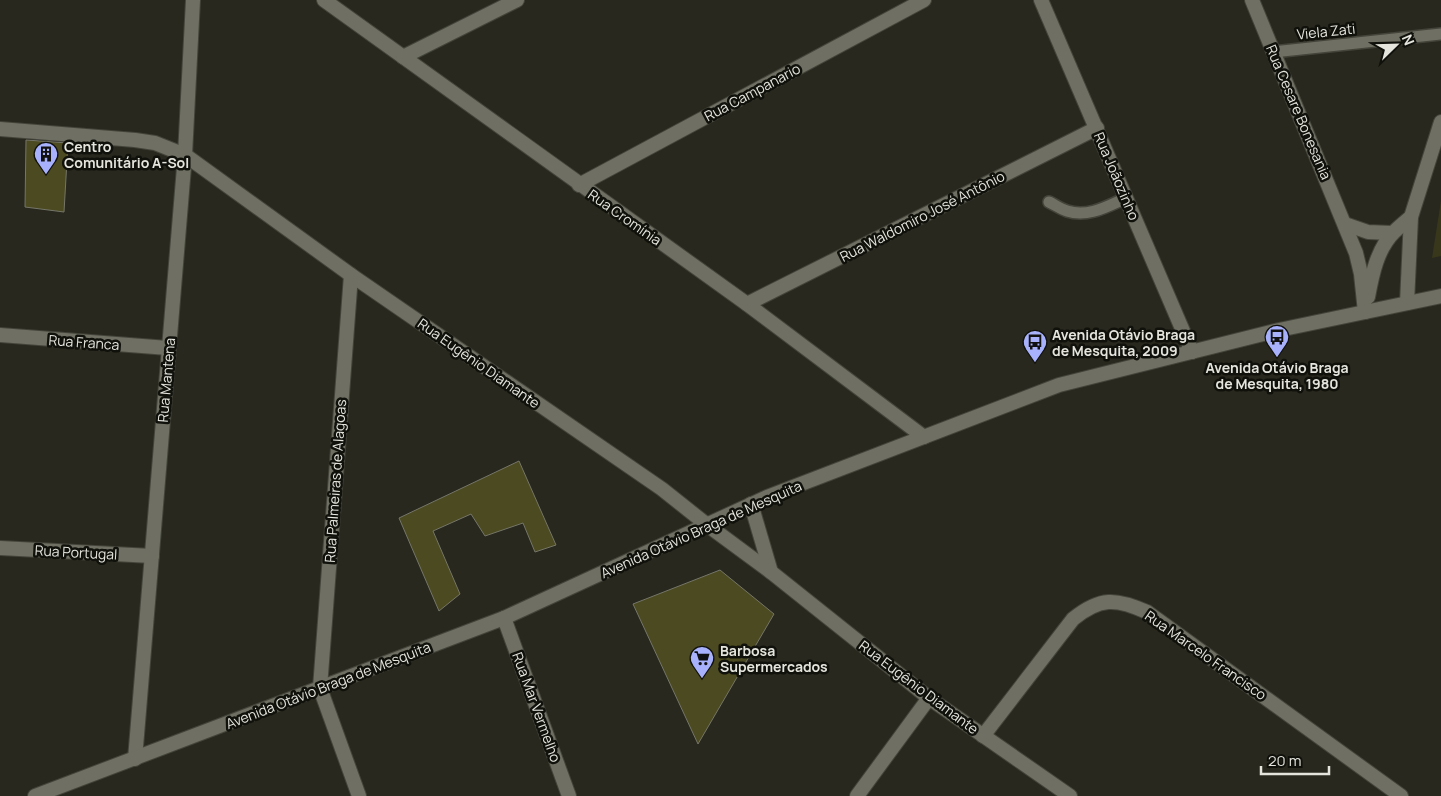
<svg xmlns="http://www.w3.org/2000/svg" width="1441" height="796" viewBox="0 0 1441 796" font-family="Manrope,sans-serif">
  <rect width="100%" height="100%" fill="#28281e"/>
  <polygon fill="#38371c" points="1441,201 1441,256 1432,258"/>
  <g fill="#4c4a20" stroke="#757669">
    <polygon points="26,140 68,143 64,212 25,207"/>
    <polygon points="519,461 556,545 535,552 523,523 485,536 471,514 433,531 460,594 439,611 399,518"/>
    <polygon points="720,570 774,614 698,744 633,604"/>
  </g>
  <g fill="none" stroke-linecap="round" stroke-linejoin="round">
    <g stroke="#44443b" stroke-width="14">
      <g id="service">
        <polyline points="1273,52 1441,34"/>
        <path d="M1049,202C1055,205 1061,209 1067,211C1088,218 1108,206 1126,198"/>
      </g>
    </g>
    <g stroke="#44443b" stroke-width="16">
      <g id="minor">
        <polyline points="324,0 747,304 924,437"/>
        <polyline points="1041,0 1192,352"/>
        <polyline points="1252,0 1356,253 1361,274 1365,312"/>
        <polyline points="403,57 517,0"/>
        <polyline points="579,185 924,0"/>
        <polyline points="1345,224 1368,232 1392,233"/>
        <polyline points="351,275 320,688 359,796"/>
        <path d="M1368,297C1372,275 1377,249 1394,232C1399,227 1405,222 1411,217"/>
        <polyline points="1407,303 1411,217 1441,122"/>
        <polyline points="747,304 1097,128"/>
        <polyline points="0,335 168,348"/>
        <polyline points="751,504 771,572"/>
        <polyline points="706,524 771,572 929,698 1070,796"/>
        <polyline points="0,548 152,556"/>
        <polyline points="504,618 569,796"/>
        <path d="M983,736L1073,619C1100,597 1116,598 1147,612L1401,796"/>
        <polyline points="857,796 929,698"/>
      </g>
    </g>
    <g stroke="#44443b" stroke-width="16">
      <g id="tertiary">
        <polyline points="0,129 135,140 155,143 185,155 351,275 662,489 706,524"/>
        <polyline points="135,759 185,155 193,0"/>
      </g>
    </g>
    <g stroke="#44443b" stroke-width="16">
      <polyline id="secondary" points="35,796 504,618 767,497 1059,385 1279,330 1441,296"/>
    </g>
    <use href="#service" stroke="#6f7063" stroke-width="11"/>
    <use href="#minor" stroke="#6f7063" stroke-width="14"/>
    <use href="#tertiary" stroke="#6f7063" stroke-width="14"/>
    <use href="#secondary" stroke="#6f7063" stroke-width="14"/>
  </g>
  <defs>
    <g id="building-pin" transform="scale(1.25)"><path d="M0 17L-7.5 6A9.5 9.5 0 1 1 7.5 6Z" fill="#a7b1fc" stroke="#11110c"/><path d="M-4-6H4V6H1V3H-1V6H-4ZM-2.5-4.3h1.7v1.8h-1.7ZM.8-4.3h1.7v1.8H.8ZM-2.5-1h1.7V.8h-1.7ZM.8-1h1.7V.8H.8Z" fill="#111"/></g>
    <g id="bus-pin" transform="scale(1.25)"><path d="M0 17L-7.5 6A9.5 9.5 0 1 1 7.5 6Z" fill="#a7b1fc" stroke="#11110c"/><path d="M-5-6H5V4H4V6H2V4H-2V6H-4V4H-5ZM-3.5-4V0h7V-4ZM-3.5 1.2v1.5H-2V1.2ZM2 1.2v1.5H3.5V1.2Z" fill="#111"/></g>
    <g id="supermarket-pin" transform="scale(1.25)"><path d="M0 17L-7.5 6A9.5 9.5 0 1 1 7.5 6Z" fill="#a7b1fc" stroke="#11110c"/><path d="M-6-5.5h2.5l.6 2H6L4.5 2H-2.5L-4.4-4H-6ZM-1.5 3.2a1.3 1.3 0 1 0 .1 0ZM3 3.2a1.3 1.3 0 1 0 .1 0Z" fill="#111"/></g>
  </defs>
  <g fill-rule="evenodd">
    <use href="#building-pin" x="46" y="154"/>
    <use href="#bus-pin" x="1277" y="337"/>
    <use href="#bus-pin" x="1035" y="342"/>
    <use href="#supermarket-pin" x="702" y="658"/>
  </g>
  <g text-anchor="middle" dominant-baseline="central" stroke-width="5" stroke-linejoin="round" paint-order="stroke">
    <g font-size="14" fill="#e5e5de" stroke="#11110c">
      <text transform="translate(1326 31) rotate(-6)">Viela Zati</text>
      <text transform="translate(752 92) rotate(-28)">Rua Campanario</text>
      <text transform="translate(1299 112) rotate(67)">Rua Cesare Bonesania</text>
      <text transform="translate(1117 176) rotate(67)">Rua Joãozinho</text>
      <text transform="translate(922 216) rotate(-27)">Rua Waldomiro José Antônio</text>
      <text transform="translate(625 217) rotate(35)">Rua Cromínia</text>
      <text transform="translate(84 342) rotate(4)">Rua Franca</text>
      <text transform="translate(479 363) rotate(35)">Rua Eugênio Diamante</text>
      <text transform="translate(166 380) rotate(-85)">Rua Mantena</text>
      <text transform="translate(335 481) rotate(-86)">Rua Palmeiras de Alagoas</text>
      <text transform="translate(701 529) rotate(-24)">Avenida Otávio Braga de Mesquita</text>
      <text transform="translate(76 552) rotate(3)">Rua Portugal</text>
      <text transform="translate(1206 655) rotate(35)">Rua Marcelo Francisco</text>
      <text transform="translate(328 685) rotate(-21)">Avenida Otávio Braga de Mesquita</text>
      <text transform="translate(919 687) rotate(37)">Rua Eugênio Diamante</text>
      <text transform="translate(537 707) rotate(70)">Rua Mar Vermelho</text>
    </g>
    <g font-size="14" font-weight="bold" fill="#e5e5de" stroke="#11110c" text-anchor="start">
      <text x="64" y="146">Centro<tspan x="64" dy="16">Comunitário A-Sol</tspan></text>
      <text x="1052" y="334">Avenida Otávio Braga<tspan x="1052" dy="16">de Mesquita, 2009</tspan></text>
      <text x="1277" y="367" text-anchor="middle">Avenida Otávio Braga<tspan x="1277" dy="16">de Mesquita, 1980</tspan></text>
      <text x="720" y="650">Barbosa<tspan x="720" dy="16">Supermercados</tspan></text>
    </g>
  </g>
  <g transform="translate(1396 45) rotate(67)" stroke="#11110c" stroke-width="4" paint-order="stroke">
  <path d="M0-4L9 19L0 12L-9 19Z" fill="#e5e5de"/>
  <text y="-8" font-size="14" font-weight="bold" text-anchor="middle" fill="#e5e5de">N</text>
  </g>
  <path d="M1261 766v8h68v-8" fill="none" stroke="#e5e5de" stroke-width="2.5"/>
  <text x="1268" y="766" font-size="15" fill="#e5e5de" stroke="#11110c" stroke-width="4" paint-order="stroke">20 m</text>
</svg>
